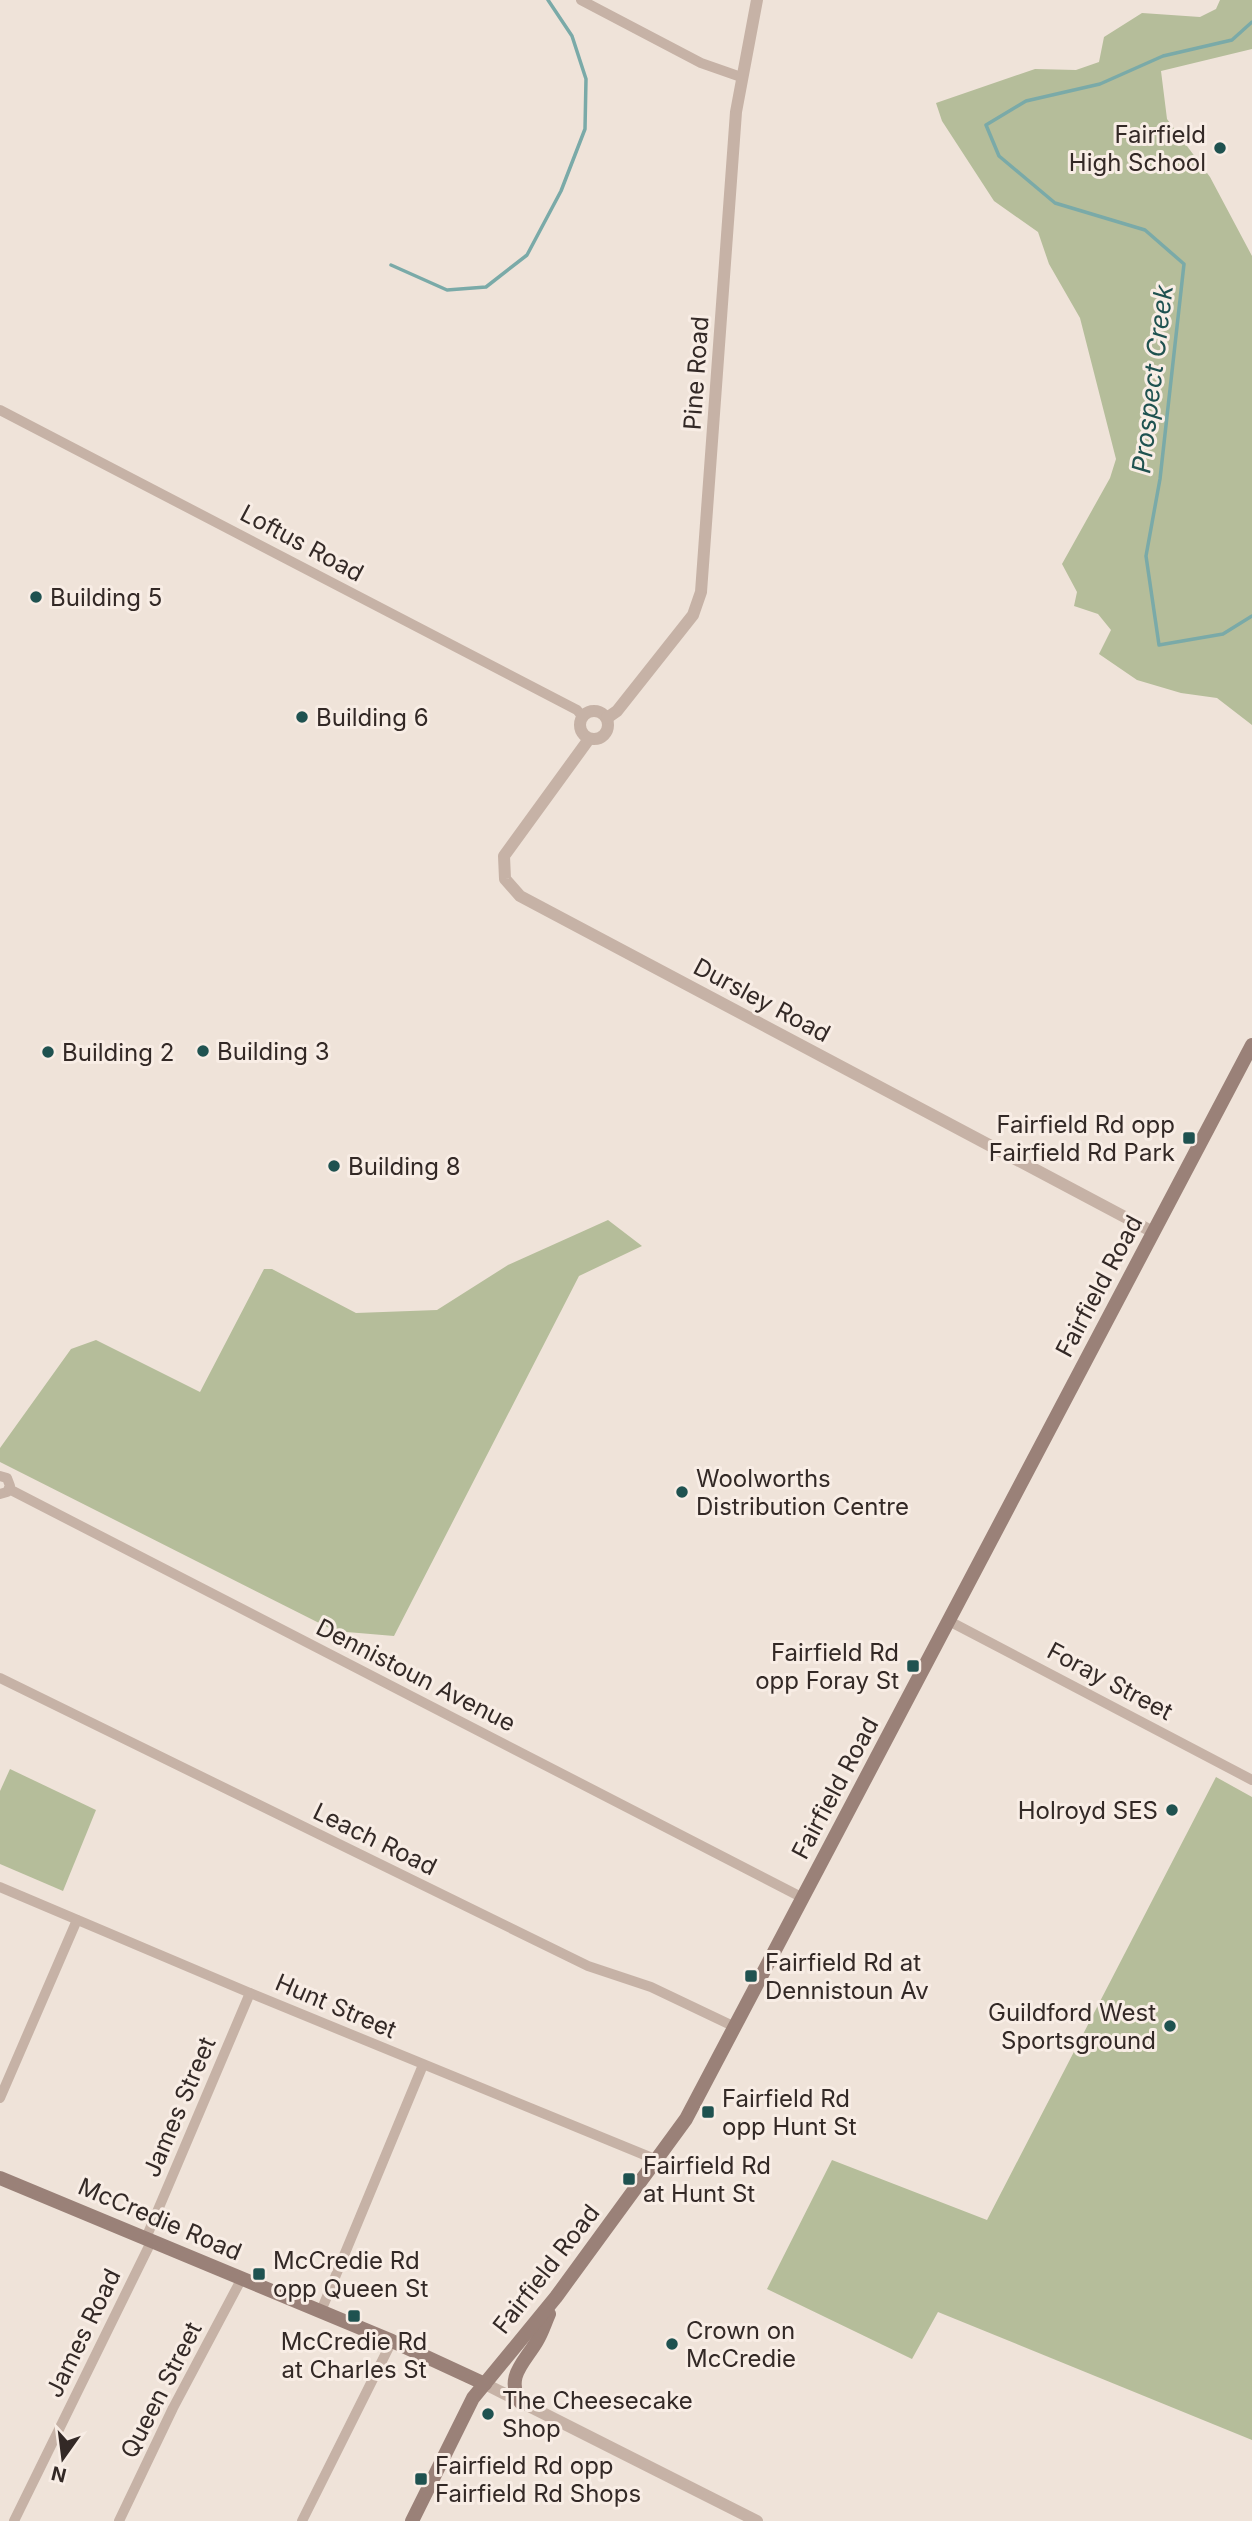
<svg xmlns="http://www.w3.org/2000/svg" width="1252" height="2521" viewBox="0 0 1252 2521" font-family="Inter,sans-serif">
  <rect width="100%" height="100%" fill="#efe3d9"/>
  <g fill="#b5bd9a">
    <polygon points="1220,0 1252,0 1252,49 1161,71 1167,119 1210,177 1252,256 1252,725 1217,698 1181,693 1137,680 1099,654 1111,630 1098,614 1074,606 1077,592 1062,564 1110,478 1116,459 1080,318 1049,264 1038,232 994,201 942,121 936,103 1035,69 1076,70 1099,62 1104,37 1142,13 1200,17 1216,9"/>
    <polygon points="608,1220 642,1246 579,1276 394,1636 335,1631 0,1462 0,1448 71,1349 96,1340 200,1392 264,1269 272,1269 356,1313 437,1310 508,1265"/>
    <polygon points="10,1769 96,1810 63,1891 0,1864 0,1791"/>
    <polygon points="1216,1777 1252,1797 1252,2440 938,2312 912,2359 767,2289 832,2160 987,2220"/>
  </g>
  <g fill="none" stroke-linecap="round" stroke-linejoin="round">
    <g stroke="#7aaaa8" stroke-width="3.5">
      <polyline points="1252,22 1232,40 1163,56 1100,84 1026,101 986,125 999,156 1055,203 1145,230 1184,264 1160,479 1146,556 1159,645 1223,634 1252,616"/>
      <polyline points="391,265 447,290 486,287 527,255 561,191 585,129 586,79 572,36 548,0"/>
    </g>
    <g stroke="#c6b2a6" stroke-width="10">
      <polyline points="581,0 701,63 741,77"/>
      <polyline points="0,410 577,710 582,716"/>
      <polyline points="0,1476 7,1478 10,1486 7,1492 0,1494"/>
      <polyline points="9,1489 803,1898"/>
      <polyline points="949,1621 1252,1780"/>
      <polyline points="0,1678 588,1966 651,1987 735,2027"/>
      <polyline points="0,1887 250,1993 657,2160"/>
      <polyline points="0,2098 77,1920"/>
      <polyline points="146,2238 250,1993"/>
      <polyline points="321,2311 423,2065"/>
      <polyline points="14,2521 152,2240"/>
      <polyline points="119,2521 173,2408 242,2278"/>
      <polyline points="302,2521 392,2341"/>
    </g>
    <g stroke="#c6b2a6" stroke-width="12">
      <circle cx="594" cy="725" r="14"/>
      <polyline points="607,718 617,711 693,615 701,592 736,112 757,0"/>
      <polyline points="589,739 504,856 505,879 520,896 1153,1232"/>
      <polyline points="485,2384 757,2521"/>
    </g>
    <g stroke="#9a8178" stroke-width="14">
      <polyline points="0,2178 392,2341 485,2384"/>
      <path d="M521,2403C504,2377 525,2362 537,2341C542,2333 545,2323 549,2314"/>
      <polyline points="412,2521 473,2398 556,2297 686,2119 1252,1045"/>
    </g>
  </g>
  <g fill="#1f5250" stroke="#f8ede5" stroke-width="2.5">
    <circle cx="1220" cy="148" r="7"/>
    <circle cx="36" cy="597" r="7"/>
    <circle cx="302" cy="717" r="7"/>
    <circle cx="203" cy="1051" r="7"/>
    <circle cx="48" cy="1052" r="7"/>
    <rect x="1182" y="1131" width="14" height="14" rx="3.5"/>
    <circle cx="334" cy="1166" r="7"/>
    <circle cx="682" cy="1492" r="7"/>
    <rect x="906" y="1659" width="14" height="14" rx="3.5"/>
    <circle cx="1172" cy="1810" r="7"/>
    <rect x="744" y="1969" width="14" height="14" rx="3.5"/>
    <circle cx="1170" cy="2026" r="7"/>
    <rect x="701" y="2105" width="14" height="14" rx="3.5"/>
    <rect x="622" y="2172" width="14" height="14" rx="3.5"/>
    <rect x="252" y="2267" width="14" height="14" rx="3.5"/>
    <rect x="347" y="2309" width="14" height="14" rx="3.5"/>
    <circle cx="672" cy="2344" r="7"/>
    <circle cx="488" cy="2414" r="7"/>
    <rect x="414" y="2472" width="14" height="14" rx="3.5"/>
  </g>
  <g text-anchor="middle" dominant-baseline="central" stroke-width="6" stroke-linejoin="round" paint-order="stroke">
    <g font-size="24" fill="#332926" stroke="#f8ede5" text-anchor="start">
      <text x="1206" y="134" text-anchor="end">Fairfield<tspan x="1206" dy="28">High School</tspan></text>
      <text x="50" y="597">Building 5</text>
      <text x="316" y="717">Building 6</text>
      <text x="217" y="1051">Building 3</text>
      <text x="62" y="1052">Building 2</text>
      <text x="1175" y="1124" text-anchor="end">Fairfield Rd opp<tspan x="1175" dy="28">Fairfield Rd Park</tspan></text>
      <text x="348" y="1166">Building 8</text>
      <text x="696" y="1478">Woolworths<tspan x="696" dy="28">Distribution Centre</tspan></text>
      <text x="899" y="1652" text-anchor="end">Fairfield Rd<tspan x="899" dy="28">opp Foray St</tspan></text>
      <text x="1158" y="1810" text-anchor="end">Holroyd SES</text>
      <text x="765" y="1962">Fairfield Rd at<tspan x="765" dy="28">Dennistoun Av</tspan></text>
      <text x="1156" y="2012" text-anchor="end">Guildford West<tspan x="1156" dy="28">Sportsground</tspan></text>
      <text x="722" y="2098">Fairfield Rd<tspan x="722" dy="28">opp Hunt St</tspan></text>
      <text x="643" y="2165">Fairfield Rd<tspan x="643" dy="28">at Hunt St</tspan></text>
      <text x="273" y="2260">McCredie Rd<tspan x="273" dy="28">opp Queen St</tspan></text>
      <text x="686" y="2330">Crown on<tspan x="686" dy="28">McCredie</tspan></text>
      <text x="354" y="2341" text-anchor="middle">McCredie Rd<tspan x="354" dy="28">at Charles St</tspan></text>
      <text x="502" y="2400">The Cheesecake<tspan x="502" dy="28">Shop</tspan></text>
      <text x="435" y="2465">Fairfield Rd opp<tspan x="435" dy="28">Fairfield Rd Shops</tspan></text>
    </g>
    <g font-size="24" fill="#332926" stroke="#f8ede5">
      <text transform="translate(696 373) rotate(-86)">Pine Road</text>
      <text transform="translate(302 543) rotate(28)">Loftus Road</text>
      <text transform="translate(762 1000) rotate(28)">Dursley Road</text>
      <text transform="translate(1099 1286) rotate(-62)">Fairfield Road</text>
      <text transform="translate(416 1675) rotate(27)">Dennistoun Avenue</text>
      <text transform="translate(1110 1681) rotate(28)">Foray Street</text>
      <text transform="translate(835 1788) rotate(-62)">Fairfield Road</text>
      <text transform="translate(375 1839) rotate(26)">Leach Road</text>
      <text transform="translate(336 2006) rotate(23)">Hunt Street</text>
      <text transform="translate(179 2107) rotate(-67)">James Street</text>
      <text transform="translate(160 2219) rotate(23)">McCredie Road</text>
      <text transform="translate(546 2269) rotate(-52)">Fairfield Road</text>
      <text transform="translate(83 2333) rotate(-64)">James Road</text>
      <text transform="translate(161 2390) rotate(-63)">Queen Street</text>
    </g>
    <g font-size="26" font-style="italic" fill="#1f5250" stroke="#f8ede5">
      <text transform="translate(1152 379) rotate(-83)">Prospect Creek</text>
    </g>
  </g>
  <g transform="translate(63 2458) rotate(194)" stroke="#f8ede5" stroke-width="5" paint-order="stroke">
  <path d="M0-5L12 26L0 18L-12 26Z" fill="#332926"/>
  <text y="-10" font-size="19" font-weight="bold" text-anchor="middle" fill="#332926">N</text>
  </g>
</svg>
